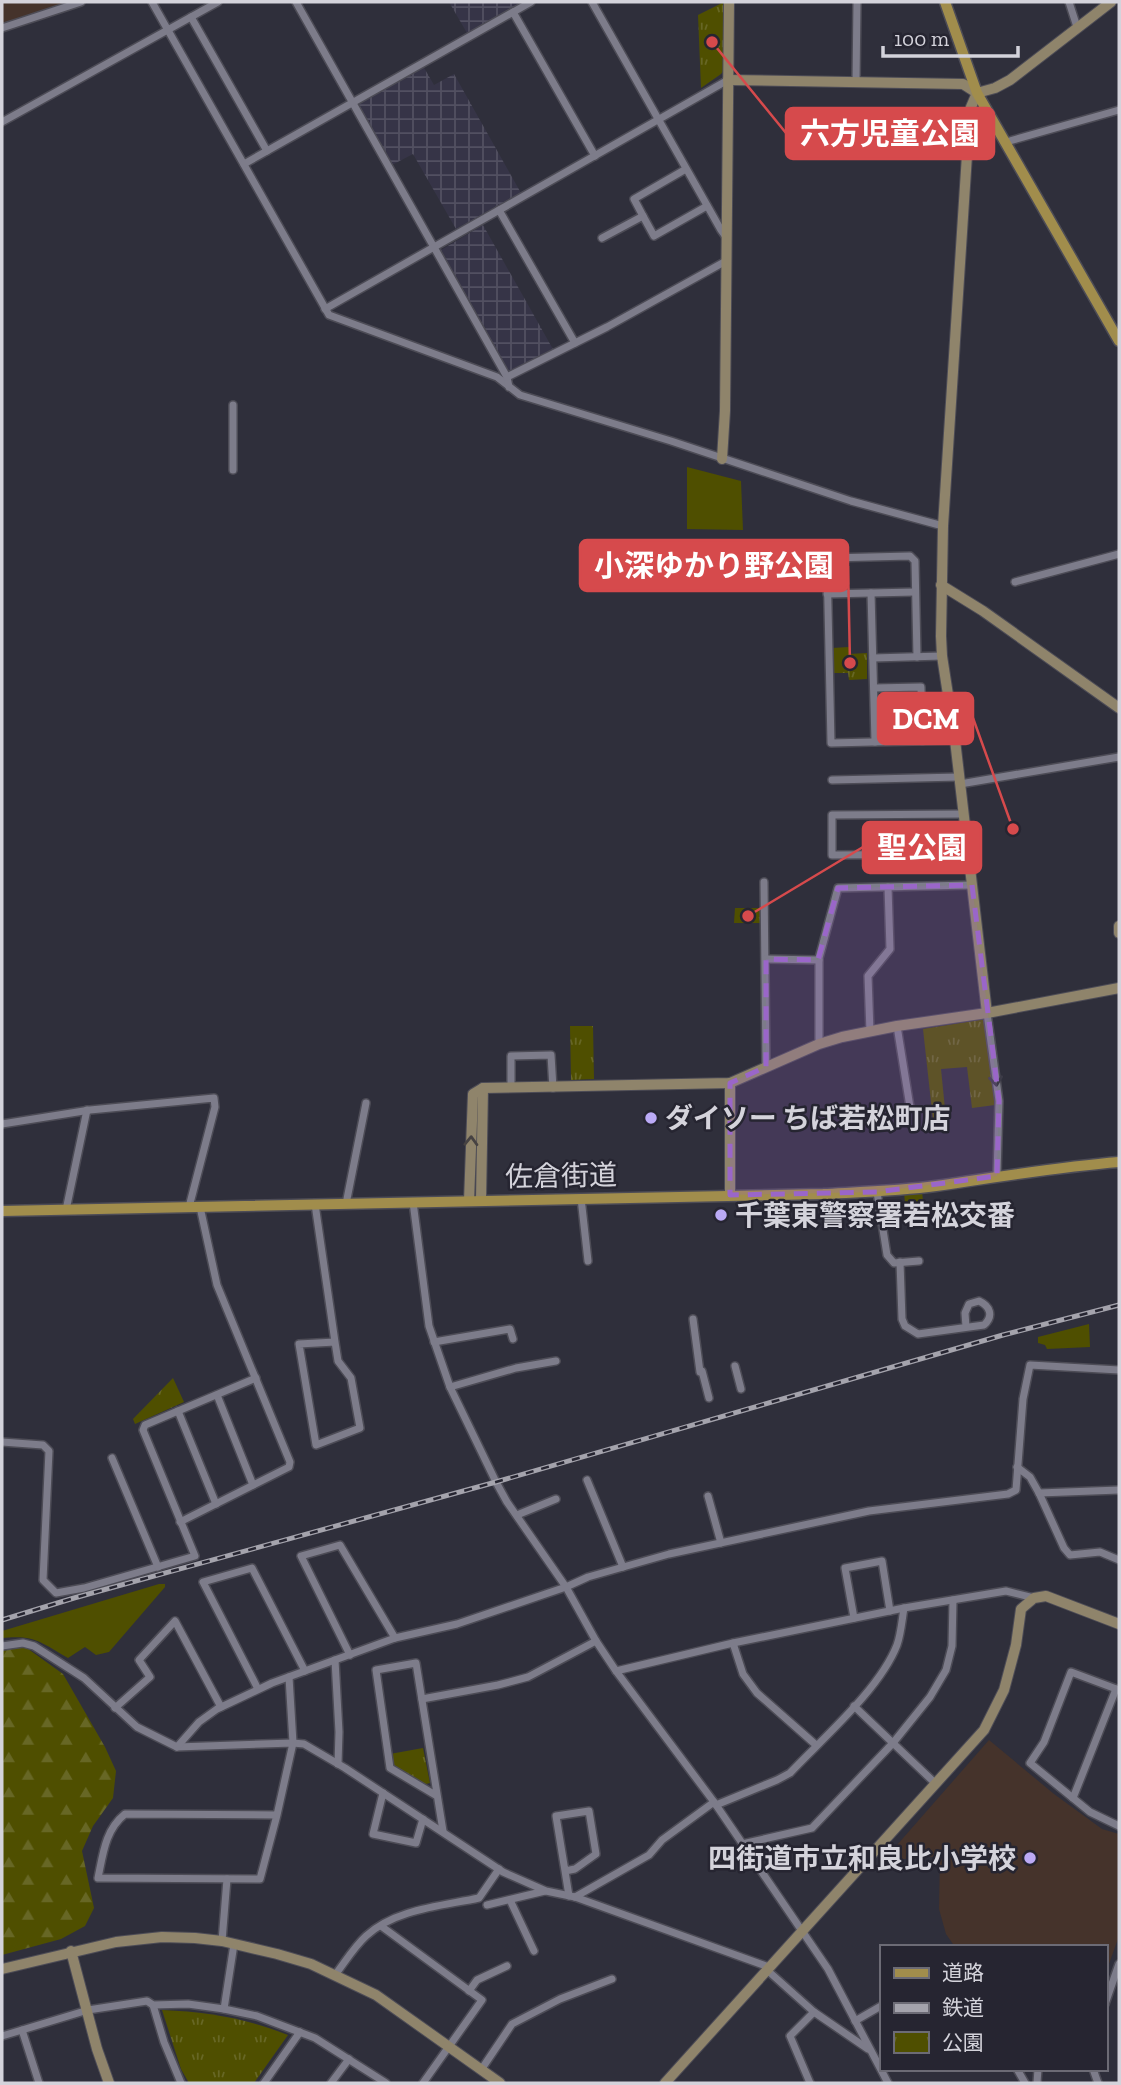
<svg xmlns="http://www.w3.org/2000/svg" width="1121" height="2085" viewBox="0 0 1121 2085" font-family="'Zilla Slab','Noto Sans JP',serif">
  <defs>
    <pattern id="industrial-grid" width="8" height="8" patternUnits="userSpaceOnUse" patternTransform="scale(1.75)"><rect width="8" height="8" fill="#363447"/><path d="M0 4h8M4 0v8" fill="none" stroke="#525061"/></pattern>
    <pattern id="forest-firs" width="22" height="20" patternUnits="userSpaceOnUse" patternTransform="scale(1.75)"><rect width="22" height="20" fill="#4f4f00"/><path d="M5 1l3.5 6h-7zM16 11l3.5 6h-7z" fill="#676725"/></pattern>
    <pattern id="park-tufts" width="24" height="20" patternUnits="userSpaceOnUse" patternTransform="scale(1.75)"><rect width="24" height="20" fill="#4f4f00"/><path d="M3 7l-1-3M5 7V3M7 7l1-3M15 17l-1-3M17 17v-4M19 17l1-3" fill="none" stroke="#676725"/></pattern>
  </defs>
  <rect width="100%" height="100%" fill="#2f2f3b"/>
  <g fill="url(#industrial-grid)">
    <polygon points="449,2 523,2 467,33"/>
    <polygon points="423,66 434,85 454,74 521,193 456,229 413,154 392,165 357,103"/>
    <polygon points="483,225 554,351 510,373 441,250"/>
  </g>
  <g fill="#45332b">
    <polygon points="2,2 70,2 2,25"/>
    <polygon points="989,1740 1054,1794 1102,1829 1119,1834 1119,1936 1105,1975 1105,1947 955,1947 946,1934 939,1909 940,1856 893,1860 890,1853"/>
  </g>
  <g fill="#4f4f00">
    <polygon points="687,467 741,481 743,530 687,529"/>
    <polygon points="1089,1324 1090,1347 1047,1349 1045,1345 1038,1343 1038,1337"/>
    <path d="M159,1584H165V1587L109,1652L96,1655L85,1647L68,1658C40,1642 35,1635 2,1638V1631Z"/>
  </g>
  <polygon fill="url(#forest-firs)" points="24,1646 63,1674 105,1747 116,1771 113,1798 93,1826 82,1851 94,1908 85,1926 61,1939 2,1955 2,1649"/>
  <g fill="url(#park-tufts)">
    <polygon points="724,2 725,69 721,74 701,88 698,15"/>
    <polygon points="849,647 849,654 867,653 867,679 849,680 848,673 832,673 832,648"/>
    <polygon points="735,908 761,908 761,923 734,923"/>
    <polygon points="986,1019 995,1105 972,1108 967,1067 941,1069 946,1119 933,1120 923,1029"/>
    <polygon points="570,1026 593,1026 594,1079 571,1080"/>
    <polygon points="922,1191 925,1223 907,1225 904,1192"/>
    <polygon points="173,1378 184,1402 135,1424 133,1419"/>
    <path d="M423,1748L430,1783L422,1785C409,1777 392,1771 390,1754Z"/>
    <path d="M162,2010C209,2012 244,2018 288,2035L254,2083H189L181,2069Z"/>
  </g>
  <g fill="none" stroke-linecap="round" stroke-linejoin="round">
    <g stroke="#4d4c56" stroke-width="10">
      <g id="street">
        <polyline points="152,2 329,315 497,377 520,395 671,441 851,501 943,526"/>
        <polyline points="296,2 507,377 509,387"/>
        <polyline points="592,2 721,230 726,237"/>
        <polyline points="1069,2 1077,27"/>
        <polyline points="513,12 595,156"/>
        <polyline points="191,17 267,151"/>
        <polyline points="2,28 81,2"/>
        <polyline points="856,82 857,2"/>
        <polyline points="2,122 218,2"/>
        <polyline points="1006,142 1119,110"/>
        <polyline points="244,164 531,2"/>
        <polyline points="499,210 575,343"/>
        <polyline points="643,216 634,199 686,169"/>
        <polyline points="602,238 643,216 654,236 707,206"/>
        <polyline points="325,309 728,80"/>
        <polyline points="507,377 607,327 726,261"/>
        <polyline points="233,405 233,470"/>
        <polyline points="1015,582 1119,554"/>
        <polyline points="871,593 875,742"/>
        <polyline points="827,594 915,592"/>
        <polyline points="917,657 915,561 910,556 830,558 827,562 831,743 955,740"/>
        <polyline points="873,658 942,656"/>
        <polyline points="874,688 921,687 922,741"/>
        <polyline points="832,780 959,777"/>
        <polyline points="960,784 1119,757"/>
        <polyline points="964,814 832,815 832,855 969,854"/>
        <polyline points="764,882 766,1067"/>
        <polyline points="766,959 819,960"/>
        <polyline points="987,1013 999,1101 997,1176"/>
        <polyline points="897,1026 910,1107"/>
        <polyline points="870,1032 868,976 890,949 888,887"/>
        <polyline points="819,1044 819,958 838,888 972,885"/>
        <polyline points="511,1088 511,1056 551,1055 553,1088"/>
        <polyline points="2,1124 90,1110 214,1098 215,1107 189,1207"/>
        <polyline points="877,1192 887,1255 894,1263 919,1261"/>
        <polyline points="581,1198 588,1261"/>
        <polyline points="413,1202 429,1326 450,1387 496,1482 507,1502 566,1587 596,1641 616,1671 714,1802 828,1969 888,2083"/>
        <polyline points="315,1204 335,1342 338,1361 351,1378 360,1428 316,1445 299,1344 335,1342"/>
        <polyline points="346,1204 366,1103"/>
        <polyline points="66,1210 87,1110"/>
        <path d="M900,1262L902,1319L905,1326L918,1334L984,1325C994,1316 990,1306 979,1301L969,1304L965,1313L966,1327"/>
        <polyline points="693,1319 700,1372"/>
        <polyline points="434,1342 510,1329 513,1339"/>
        <polyline points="735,1366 741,1389"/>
        <polyline points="702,1371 709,1398"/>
        <polyline points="450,1387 516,1368 556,1361"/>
        <polyline points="217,1395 253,1485"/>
        <polyline points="178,1411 216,1504"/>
        <polyline points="2,1442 43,1445 49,1451 43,1580 56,1593 84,1588 195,1556 143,1430 145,1425 256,1378"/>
        <polyline points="112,1458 158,1567"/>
        <polyline points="1017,1467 1030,1477 1039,1493 1064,1548 1070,1555 1100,1552 1119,1560"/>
        <polyline points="587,1480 623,1567"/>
        <polyline points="1039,1493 1119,1490"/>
        <polyline points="708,1496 721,1543"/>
        <polyline points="517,1515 556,1499"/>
        <polyline points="180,1522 289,1467 290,1462 217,1285 200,1207"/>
        <polyline points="854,1618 845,1568 882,1561 890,1611"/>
        <polyline points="733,1643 743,1674 757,1693 816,1745"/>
        <polyline points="2,1646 23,1643 34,1646 84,1678 137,1727 177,1747 293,1743 304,1744 345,1768 503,1872 546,1891 575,1897 769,1967"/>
        <polyline points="350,1655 301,1556 340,1545 395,1638"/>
        <polyline points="335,1660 339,1732 338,1764"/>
        <polyline points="616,1671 733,1643 904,1608 1006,1591 1034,1598"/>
        <polyline points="258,1689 203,1582 252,1568 305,1671"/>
        <polyline points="1119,1690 1071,1672 1044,1742 1030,1763 1090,1812 1119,1826"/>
        <polyline points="422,1699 498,1685 528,1677 596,1641"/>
        <polyline points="854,1706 936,1784"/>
        <polyline points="115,1708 150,1677 139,1660 175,1621 221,1707"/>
        <polyline points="177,1747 199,1722 217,1709 272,1683 395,1638 457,1624 566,1587 588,1577 669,1554 869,1511 1008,1494 1016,1490 1023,1399 1030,1365 1119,1370"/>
        <polyline points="383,1793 373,1834 416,1843 423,1819"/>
        <polyline points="437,1796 390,1768 376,1670 416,1663 443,1831"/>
        <polyline points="1073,1798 1116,1689"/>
        <path d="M716,1805L777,1780L790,1773C823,1738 880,1689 897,1645C901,1634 902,1620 904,1608"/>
        <path d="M277,1815L125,1814C105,1830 103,1854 98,1878L260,1879L277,1815L293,1743L289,1677"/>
        <polyline points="742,1844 812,1828 893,1743 930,1697 946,1670 952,1646 953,1600"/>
        <polyline points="565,1871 556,1816 589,1811 596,1854 575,1869 565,1871 569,1896"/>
        <polyline points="575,1897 649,1855 662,1840 714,1802"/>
        <polyline points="510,1900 534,1951"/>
        <polyline points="487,1905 545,1891"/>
        <polyline points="381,1926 482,2000 423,2083"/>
        <polyline points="222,1941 227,1879"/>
        <polyline points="767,1970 814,2012 790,2036 810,2083"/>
        <path d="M335,1975C345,1962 354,1947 366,1936C395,1909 442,1906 479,1898L499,1869"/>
        <polyline points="469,1991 477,1980 507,1966"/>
        <polyline points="1105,2004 1119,1964"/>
        <polyline points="153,2005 164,2042 181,2083"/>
        <polyline points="224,2009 234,1944"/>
        <polyline points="814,2012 868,2049"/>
        <polyline points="855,2021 881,2006"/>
        <polyline points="22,2030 39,2083"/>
        <polyline points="2,2036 88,2010 147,2001 153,2005 188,2004 224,2009 257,2016 315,2038 386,2083"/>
        <polyline points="1017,2069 1025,2083"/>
        <polyline points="1093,2069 1098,2083"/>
        <polyline points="481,2070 512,2024 560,1999 612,1979"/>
        <polyline points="264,2083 300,2032"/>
        <polyline points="331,2083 349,2059"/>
        <polyline points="1037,2083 1038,2069"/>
      </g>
    </g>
    <g stroke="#4d4c56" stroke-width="12">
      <g id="secondary">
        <polyline points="728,80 963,84 977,93"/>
        <polyline points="722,459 725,411 729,2"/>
        <polyline points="941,585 983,611 1119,708"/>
        <polyline points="1119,926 1119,933"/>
        <polyline points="987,1013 955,740 942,656 941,636 943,526 969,124 971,107 977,93 995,88 1010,80 1111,2"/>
        <polyline points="730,1195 730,1083"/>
        <polyline points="481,1200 483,1088"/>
        <polyline points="469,1201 473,1094 483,1088 730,1083 819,1044 842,1037 897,1026 987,1013 1119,988"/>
        <polyline points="71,1951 97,2049 109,2083"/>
        <polyline points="2,1969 116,1942 162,1937 195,1938 222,1941 277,1954 311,1964 376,1995 500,2083"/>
        <polyline points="665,2083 984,1730 1004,1690 1016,1645 1021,1609 1034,1598 1046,1596 1119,1624"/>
      </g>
    </g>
    <g stroke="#4d4c56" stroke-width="13">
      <g id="primary">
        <polyline points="945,2 977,93 1119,341"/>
        <path d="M2,1211L823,1194C861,1192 899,1191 936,1186C997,1177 1058,1167 1119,1162"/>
      </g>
    </g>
    <use href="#street" stroke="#7d7c8a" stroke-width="7"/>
    <use href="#secondary" stroke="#8f846b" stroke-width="10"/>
    <use href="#primary" stroke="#a18d4c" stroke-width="10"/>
    <g stroke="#a4a3ac" stroke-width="5">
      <polyline id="rail" points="2,1620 74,1598 496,1482 1003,1335 1119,1305"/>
    </g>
    <use href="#rail" stroke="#262531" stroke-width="2.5" stroke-dasharray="8" stroke-linecap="butt"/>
  </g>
  <defs><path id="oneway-chevron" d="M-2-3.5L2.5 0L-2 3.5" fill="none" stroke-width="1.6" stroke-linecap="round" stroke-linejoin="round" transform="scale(1.75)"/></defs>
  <use stroke="#3c3b47" href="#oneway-chevron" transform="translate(996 1081) rotate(83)"/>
  <use stroke="#464242" href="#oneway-chevron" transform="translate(471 1141) rotate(-88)"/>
  <path fill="#9a66c9" fill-opacity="0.2" stroke="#9a66c9" stroke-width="5" stroke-dasharray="14 9" stroke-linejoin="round" d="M972,885L999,1101L997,1176L877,1192L730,1195V1083L766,1067V959L818,960L838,888Z"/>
  <g fill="#bbaaf6" stroke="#262531" stroke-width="2.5">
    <circle cx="651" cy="1118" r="7"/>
    <circle cx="721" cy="1215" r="7"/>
    <circle cx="1030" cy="1858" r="7"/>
  </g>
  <g text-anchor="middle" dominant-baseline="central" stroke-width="5" stroke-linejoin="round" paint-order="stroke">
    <g font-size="28" font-weight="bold" fill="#d4d3db" stroke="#262531" text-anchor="start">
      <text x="665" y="1118">ダイソー ちば若松町店</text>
      <text x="735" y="1215">千葉東警察署若松交番</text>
      <text x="1016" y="1858" text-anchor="end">四街道市立和良比小学校</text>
    </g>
    <g font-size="28" fill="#d4d3db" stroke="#262531">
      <text transform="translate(561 1176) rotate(-1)">佐倉街道</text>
    </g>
  </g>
  <path fill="none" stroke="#d64a4c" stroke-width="2.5" d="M712 42L786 133M850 663L848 566M1013 829L973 718M748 916L863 847"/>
  <g fill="#d64a4c" stroke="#262531" stroke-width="2.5">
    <circle cx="712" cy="42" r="7"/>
    <circle cx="850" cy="663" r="7"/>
    <circle cx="1013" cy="829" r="7"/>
    <circle cx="748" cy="916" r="7"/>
  </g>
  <g fill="#d64a4c" stroke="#d64a4c" stroke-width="2.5">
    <rect x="786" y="108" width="208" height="51" rx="7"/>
    <rect x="580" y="540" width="268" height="51" rx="7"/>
    <rect x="878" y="693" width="95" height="51" rx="7"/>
    <rect x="863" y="822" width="118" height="51" rx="7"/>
  </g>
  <g font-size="30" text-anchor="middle" font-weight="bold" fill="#fff">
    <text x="890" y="144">六方児童公園</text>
    <text x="714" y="576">小深ゆかり野公園</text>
    <text x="926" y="729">DCM</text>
    <text x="922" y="858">聖公園</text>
  </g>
  <rect width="1121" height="2085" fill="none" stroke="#d4d3db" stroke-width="7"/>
  <rect x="880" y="1945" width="228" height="126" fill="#262531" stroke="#6c6b75" stroke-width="2"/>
  <rect x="894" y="1968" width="35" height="10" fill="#a18d4c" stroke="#6c6b75" stroke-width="2"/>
  <text x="942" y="1980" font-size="21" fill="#d4d3db">道路</text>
  <rect x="894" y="2003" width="35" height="10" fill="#a4a3ac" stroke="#6c6b75" stroke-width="2"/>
  <text x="942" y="2015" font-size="21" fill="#d4d3db">鉄道</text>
  <rect x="894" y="2032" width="35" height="21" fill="url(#park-tufts)" stroke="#6c6b75" stroke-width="2"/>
  <text x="942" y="2050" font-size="21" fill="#d4d3db">公園</text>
  <path d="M883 46v10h135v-10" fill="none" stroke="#d4d3db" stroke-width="3.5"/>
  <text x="894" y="46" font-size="21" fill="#d4d3db" stroke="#262531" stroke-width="5" paint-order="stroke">100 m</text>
</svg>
